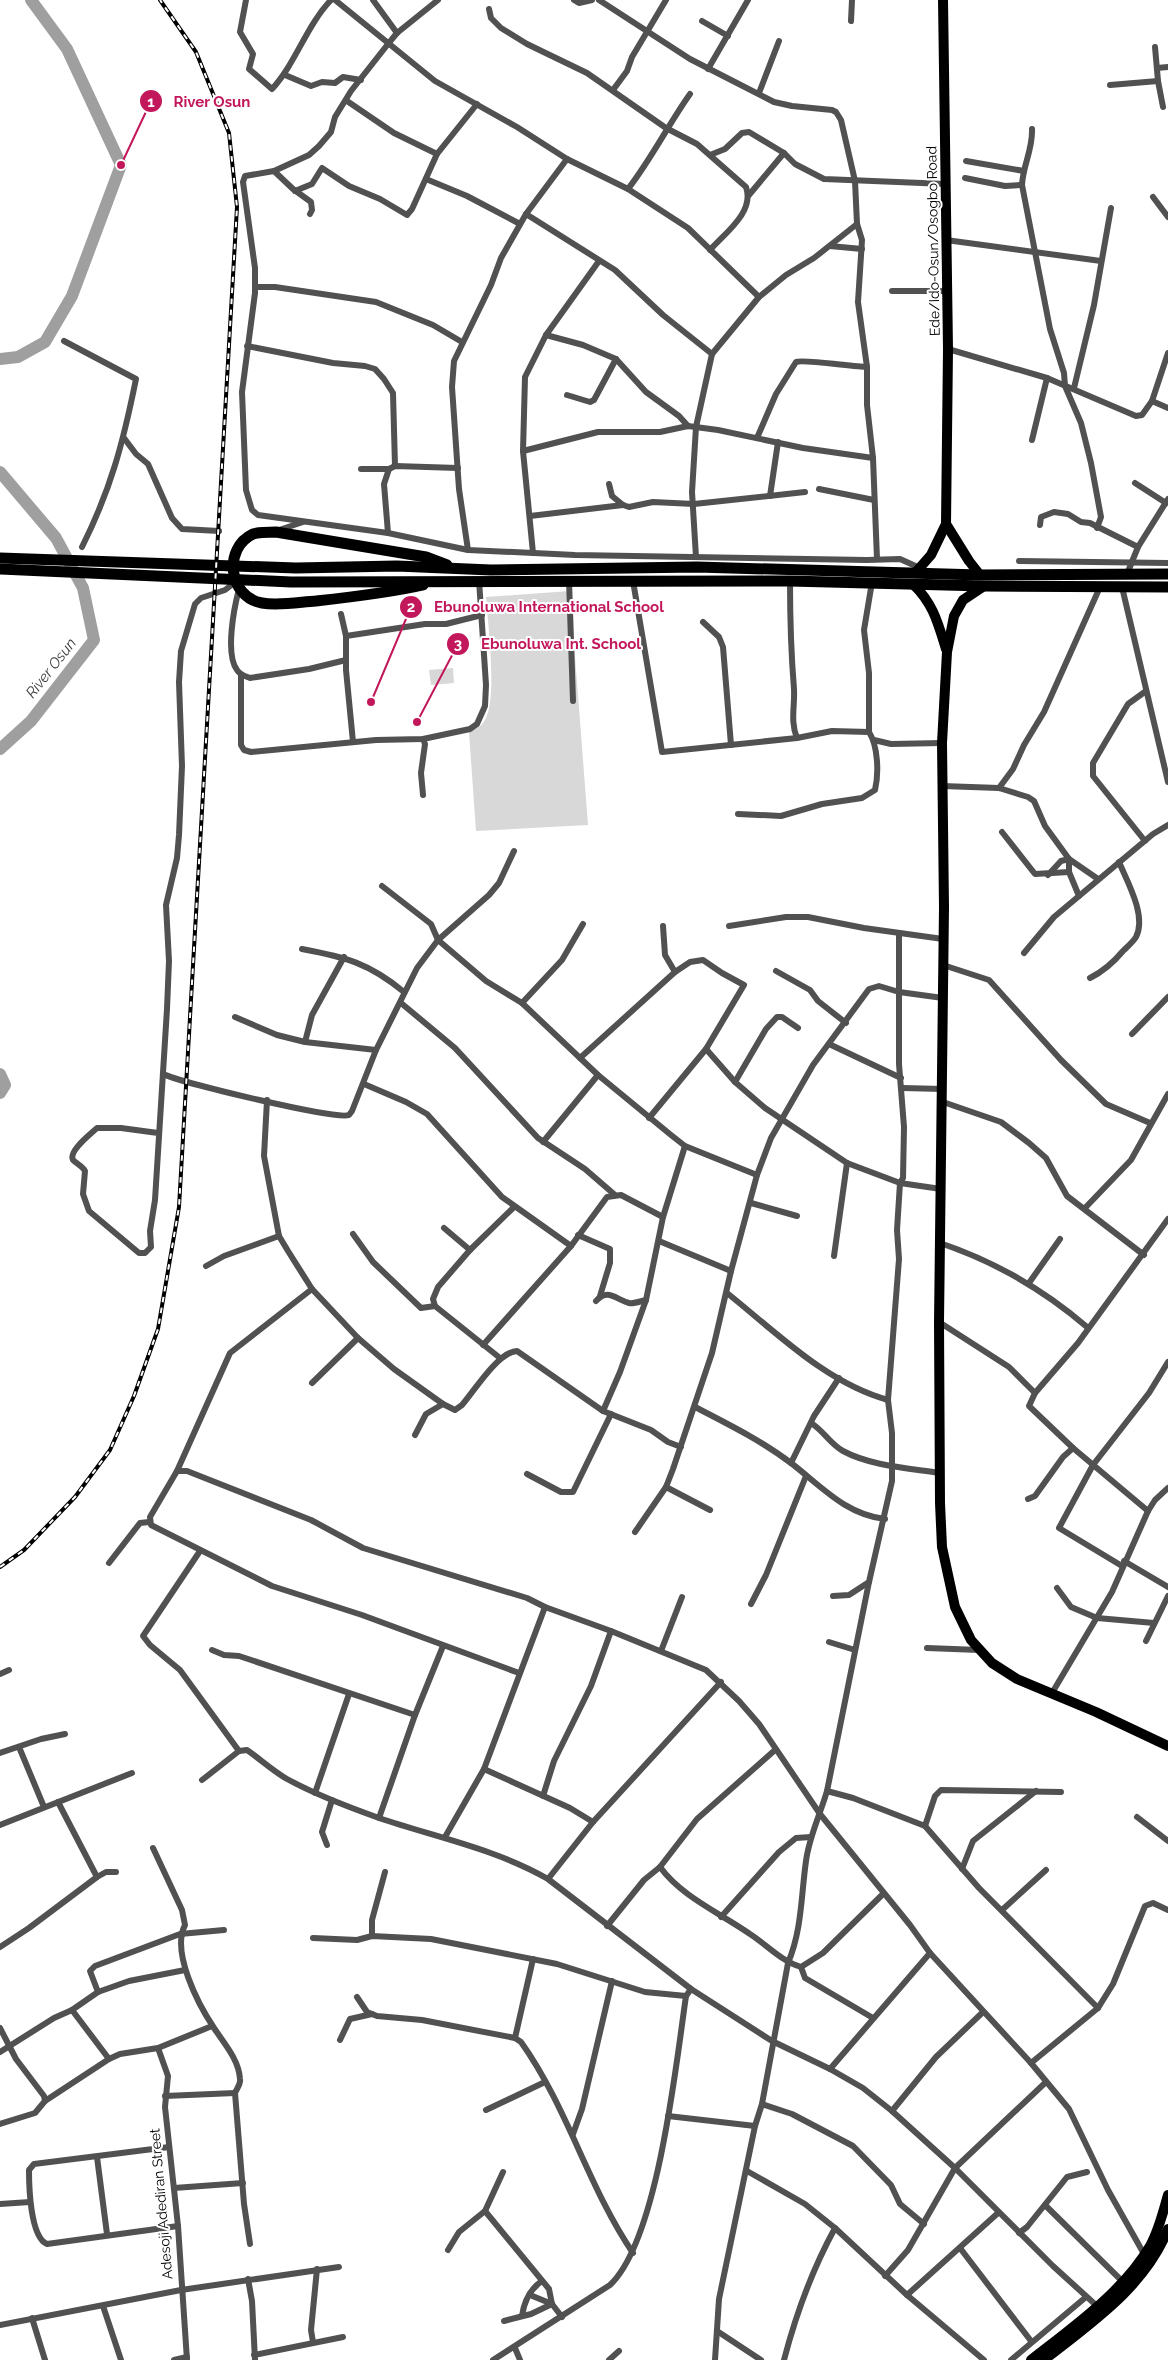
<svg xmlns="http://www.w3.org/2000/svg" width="1168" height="2360" viewBox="0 0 1168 2360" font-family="Raleway,sans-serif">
  <rect width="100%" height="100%" fill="#fff"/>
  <g fill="#d8d8d8">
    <path d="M570,591L588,825L476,831L469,732C477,729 482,726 486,718C497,696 488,624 486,597Z"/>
    <polygon points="453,668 454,683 431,685 429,670"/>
  </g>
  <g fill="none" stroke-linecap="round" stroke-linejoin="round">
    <g stroke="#9f9f9f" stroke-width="12">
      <polyline points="0,359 18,357 45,342 72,296 121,165 67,49 31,0"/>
      <polyline points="0,472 56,538 83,588 94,640 31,721 0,749"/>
      <polyline points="0,1074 5,1085 0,1093"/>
    </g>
    <g stroke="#515151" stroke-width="6">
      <path d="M246,0L240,32L253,54L249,69L272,89C296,63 306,26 331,0"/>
      <polyline points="335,0 435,81 517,127 567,159 628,189 688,228 759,297"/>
      <polyline points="373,0 397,33"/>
      <polyline points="574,0 579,3 592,0"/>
      <polyline points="599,0 690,59 774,102 792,106 832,110 836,112 841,120 855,181 857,224 862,240 858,302 867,367 867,405 873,458 877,559"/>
      <path d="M489,9L491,18L501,28L527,44L587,73L666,128L697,144L746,187C755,212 725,233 710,250"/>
      <polyline points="702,21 728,36"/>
      <polyline points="851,21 852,0"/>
      <polyline points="1155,47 1158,81 1163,107"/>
      <polyline points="1157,68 1168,67"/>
      <polyline points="708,69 748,0"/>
      <polyline points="285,75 311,86 322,82 335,83 343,77 361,80"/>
      <polyline points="1110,85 1158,81"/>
      <polyline points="613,90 627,71 632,57 666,0"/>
      <polyline points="759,93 779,41"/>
      <polyline points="347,101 394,133 437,154"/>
      <path d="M1032,129C1033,149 1023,165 1022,185L1050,329L1064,373L1065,386L1081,423L1091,463L1101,517L1097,528"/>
      <polyline points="710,155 725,149 742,133 749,132 784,153 795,164 824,179 946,184"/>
      <polyline points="966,161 1024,171"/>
      <polyline points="274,171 245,176 243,182 255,268 255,293 242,392 246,490 252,510 258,515 388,533 468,550 575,555 867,560 900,559 920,568"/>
      <polyline points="965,178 1005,186 1022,185"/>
      <polyline points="426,179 467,196 520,224"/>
      <path d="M628,189C652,158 668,125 690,94"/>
      <polyline points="295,191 312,184 322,168 349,186 380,199 407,215 412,209 437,154 477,104"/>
      <polyline points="749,195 784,153"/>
      <polyline points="1153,197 1168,217"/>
      <polyline points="310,214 312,210 311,202 293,189 274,171 309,155 319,146 331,132 335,117 351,91 388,44 397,33 438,0"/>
      <polyline points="526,214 615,270 663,315 712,354"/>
      <polyline points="946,240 1101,261"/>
      <polyline points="830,246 862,249"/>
      <polyline points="255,287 275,287 376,302 433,325 462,342"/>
      <polyline points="892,291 947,291"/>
      <polyline points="546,335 583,345 616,359 646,392 679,416 688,426"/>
      <path d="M64,341L136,379C123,443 111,489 82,547"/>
      <polyline points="247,346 333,363 365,366 375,369 384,379 393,393 395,466"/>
      <polyline points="948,349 1047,378 1136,416 1142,415 1152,401 1168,353"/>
      <polyline points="1074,388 1094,305 1111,208"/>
      <polyline points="567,395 590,402 594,400 616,359"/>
      <polyline points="1152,401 1168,408"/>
      <polyline points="124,438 136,454 148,464 172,518 182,529 219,531"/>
      <path d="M757,438L776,394L796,362C803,359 854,367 867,367"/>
      <polyline points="1032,440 1047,378"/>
      <polyline points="523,451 598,432 660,432 688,426 718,430 803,448 873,458"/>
      <polyline points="361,469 389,469"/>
      <polyline points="1135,483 1166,503"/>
      <polyline points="609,484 612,496 623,505 629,507 653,502 694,504 805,492"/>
      <polyline points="819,489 874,500"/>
      <polyline points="770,496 778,442"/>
      <polyline points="530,516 623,505"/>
      <polyline points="1040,525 1041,517 1054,512 1068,514 1081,522 1090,523 1138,547"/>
      <polyline points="279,530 303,522"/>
      <polyline points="388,533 384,484 389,469 395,466 458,468"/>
      <polyline points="468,550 459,489 452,387 454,361 491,285 501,258 526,214 567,159"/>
      <polyline points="533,553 523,451 525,377 546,335 599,261"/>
      <polyline points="696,557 692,492 696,427 712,354 759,297 786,275 814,258 857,224"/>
      <polyline points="1019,561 1168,563"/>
      <polyline points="1127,574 1138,547 1168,499"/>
      <polyline points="569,580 573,701"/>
      <polyline points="633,581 662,752 797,738 832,731 869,732"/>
      <path d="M790,581C790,617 791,653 794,689C795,706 790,721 797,738"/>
      <polyline points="1122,587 1168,782"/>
      <path d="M239,589C234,608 225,654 237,670C240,675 245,676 250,678L309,669L346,660"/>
      <polyline points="341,614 346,636 346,670 353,742"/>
      <polyline points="703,622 719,637 723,647 731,745"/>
      <polyline points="346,636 425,624 446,624 482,615"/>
      <polyline points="241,675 241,745 244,750 251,752 376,740 423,739 470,729 477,724 485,706 486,685 479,580"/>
      <polyline points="423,739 425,744 421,773 423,795"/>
      <polyline points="874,740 891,744 942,743"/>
      <polyline points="942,786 999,788 1028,797 1034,801 1045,826 1069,859 1098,879"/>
      <polyline points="999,788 1013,769 1024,745 1044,712 1100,587"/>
      <path d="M738,814L781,816L822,804L862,798L875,790C879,773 878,746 869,732V673L864,630L872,582"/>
      <polyline points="1002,832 1035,874 1069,872"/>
      <polyline points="1145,841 1093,776 1093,763 1128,704 1146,691"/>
      <polyline points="1048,875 1061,861 1069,859 1069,872 1079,896"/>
      <polyline points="382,886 431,924 438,940 486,981 522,1003 598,1075 671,1135 685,1146 757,1175"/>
      <polyline points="663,926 665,955 675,972"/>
      <polyline points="729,926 786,917 808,917 864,928 943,939"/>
      <path d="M302,949C345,957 369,963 404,992"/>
      <polyline points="1024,953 1054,917 1153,834 1168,825"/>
      <polyline points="943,965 989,980 1061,1060 1106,1104 1150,1123"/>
      <polyline points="776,971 810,990 818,1001 846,1023"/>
      <path d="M1090,978C1104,971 1113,963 1123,951C1127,947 1133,942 1136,937C1147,916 1127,881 1119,862"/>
      <polyline points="401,1003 455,1048 538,1138 585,1169 615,1195"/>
      <polyline points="522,1003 562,960 583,924"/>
      <polyline points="235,1017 277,1035 305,1042 376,1050"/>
      <polyline points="1132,1034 1168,997"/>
      <polyline points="305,1042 312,1015 344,957"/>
      <polyline points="829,1044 901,1078"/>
      <polyline points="706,1049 735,1082 765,1108 847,1163 900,1183 941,1189"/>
      <polyline points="580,1058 675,972 690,962 703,960 722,973 744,985 706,1049 649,1118"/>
      <path d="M163,1074C182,1083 336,1120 349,1115L352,1111L376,1050L417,968L438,940L489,895L499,883L514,851"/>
      <polyline points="735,1082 766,1029 777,1017 782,1017 798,1028"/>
      <polyline points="364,1084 406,1102 427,1114 502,1197 571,1246"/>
      <polyline points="902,1088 943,1089"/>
      <path d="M267,1100L264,1156L279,1236L288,1251L312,1289L358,1338L394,1369L443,1404L455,1410L462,1405C475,1390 498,1352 517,1351L603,1411L651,1430L668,1442L681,1447"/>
      <polyline points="943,1102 1001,1122 1029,1143 1046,1158 1067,1196 1144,1255"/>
      <path d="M158,1133L121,1128H97C92,1133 68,1151 73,1160C77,1164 82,1166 85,1171L83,1194L89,1211L139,1253H145L151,1247L150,1231L155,1200L167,1009L169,961L166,905L177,858L179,835L182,766L179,682L181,651L195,604L201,598L225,590L234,583"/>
      <polyline points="543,1142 598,1075"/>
      <polyline points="751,1203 797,1216"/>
      <polyline points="1085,1208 1131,1160 1168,1094"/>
      <polyline points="444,1228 470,1250"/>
      <polyline points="353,1234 373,1262 421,1308 435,1306"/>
      <polyline points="578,1235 610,1249 610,1263 600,1296"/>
      <polyline points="659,1241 731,1271"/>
      <path d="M940,1243C996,1262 1043,1289 1087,1327"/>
      <polyline points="834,1256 847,1163"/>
      <polyline points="206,1266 224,1256 279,1236"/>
      <polyline points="1029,1283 1060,1239"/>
      <path d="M727,1293C776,1332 826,1383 888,1400"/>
      <path d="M596,1301C608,1288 615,1299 629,1303C634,1304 641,1301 646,1300"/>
      <polyline points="939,1322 1009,1367 1035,1393"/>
      <polyline points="483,1345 571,1246 607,1197 621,1195 663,1217"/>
      <polyline points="500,1358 435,1306 433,1299 438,1287 470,1250 514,1207"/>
      <polyline points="312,1383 358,1338"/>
      <path d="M695,1407C728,1424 762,1441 791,1463C821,1486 846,1515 885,1519"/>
      <polyline points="603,1411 620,1372 646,1300 663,1217 685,1146"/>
      <path d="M811,1423C824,1431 830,1444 843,1451C871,1466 908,1468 940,1473"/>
      <polyline points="415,1435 426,1414 443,1404"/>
      <polyline points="791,1463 814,1416 839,1378"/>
      <polyline points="177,1471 230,1353 312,1289"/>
      <polyline points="527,1474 561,1492 573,1492 611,1414"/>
      <polyline points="666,1487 710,1510"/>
      <polyline points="1028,1499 1035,1496 1063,1457 1073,1448"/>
      <polyline points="1148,1511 1073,1448 1029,1406 1035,1393 1078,1343 1168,1219"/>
      <polyline points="635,1532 666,1487 673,1469 712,1353 731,1271 757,1175 771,1138 813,1065 869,989 879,986 899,992 943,998"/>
      <polyline points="200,1551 143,1636 150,1645 180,1670 239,1751"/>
      <polyline points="1124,1561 1168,1587"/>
      <polyline points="109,1563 140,1523 149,1522"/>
      <polyline points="1122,1566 1059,1528 1093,1465 1149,1393 1168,1362"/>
      <polyline points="1057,1588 1071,1607 1097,1618 1154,1623"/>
      <polyline points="833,1596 849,1595 869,1582"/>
      <polyline points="751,1604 766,1575 806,1476"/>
      <polyline points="1146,1641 1168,1596"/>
      <polyline points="829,1642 855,1650"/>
      <polyline points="927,1648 979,1650"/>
      <polyline points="212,1650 224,1655 239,1656 415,1715"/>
      <polyline points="661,1651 682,1597"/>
      <polyline points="519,1673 362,1615 272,1586 151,1525 150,1517 177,1471 187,1471 311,1520 363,1548 527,1598 545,1607 611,1631 706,1670 739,1701 759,1724 820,1814 910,1925 930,1953 1031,2063 1069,2109 1108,2190 1144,2254"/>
      <polyline points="0,1674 9,1670"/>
      <polyline points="1052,1693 1112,1592 1148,1511 1155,1500 1168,1488"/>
      <polyline points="19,1747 44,1807"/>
      <polyline points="0,1753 41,1739 65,1734"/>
      <polyline points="484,1769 570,1808 593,1822"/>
      <path d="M202,1780L239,1751L247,1750C260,1759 273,1771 287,1779C316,1795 348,1807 379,1818C435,1837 496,1849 548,1879L691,1989L772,2041L830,2069L863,2088L892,2111L955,2168L1053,2266L1097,2306"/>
      <polyline points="827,1791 869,1582 892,1481 892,1433 888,1400 899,1259 897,1230 900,1183 903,1178 904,1127 899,1064 899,934"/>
      <polyline points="315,1793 349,1694"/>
      <polyline points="543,1796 554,1761 591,1686 611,1631"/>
      <polyline points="58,1802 97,1877"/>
      <polyline points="1137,1817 1168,1841"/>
      <polyline points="379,1818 415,1715 443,1646"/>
      <polyline points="0,1825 132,1773"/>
      <polyline points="925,1826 935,1796 941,1790 1061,1792"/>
      <polyline points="445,1837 484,1769 545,1607"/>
      <polyline points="327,1845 322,1832 332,1800"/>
      <path d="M153,1848L182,1910L185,1925C171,1952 198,2004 214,2028C224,2043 239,2060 240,2079C241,2084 237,2088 235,2093L244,2204L250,2244"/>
      <path d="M660,1867C682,1897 720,1913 750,1934C767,1945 781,1961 801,1967L823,1953L883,1894"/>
      <polyline points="962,1869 973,1841 1036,1791"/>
      <polyline points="548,1879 593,1822 721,1682"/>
      <polyline points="1002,1910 1046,1870"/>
      <polyline points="721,1917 779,1852 796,1838 811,1837"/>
      <polyline points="607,1926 644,1880 660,1867 697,1819 775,1750"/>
      <polyline points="372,1936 372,1920 385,1872"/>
      <polyline points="313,1938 357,1940 372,1936 431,1939 557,1964 645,1992 686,1996"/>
      <polyline points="0,1947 29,1928 97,1877 106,1872 116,1872"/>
      <polyline points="801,1967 805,1978 873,2018"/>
      <polyline points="98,1992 90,1971 95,1966 180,1934 224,1930"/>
      <path d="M357,1997L367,2012L377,2016L422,2020L515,2038L521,2042C568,2108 588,2187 633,2253"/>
      <polyline points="72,2010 109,2059 120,2054 158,2048 212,2026"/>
      <polyline points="0,2028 16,2059 44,2096 45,2101 35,2113 0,2124"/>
      <polyline points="515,2038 533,1959"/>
      <polyline points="340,2040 350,2019 372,2014"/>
      <polyline points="158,2048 168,2076 165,2107 178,2226 187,2360"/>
      <polyline points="0,2052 54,2018 72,2010 98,1992 129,1981 185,1970"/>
      <polyline points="1031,2063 1098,2008 1113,1984 1145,1906 1153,1903 1168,1910"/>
      <polyline points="830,2069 930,1953"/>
      <polyline points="165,2096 235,2093"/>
      <polyline points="45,2101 109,2059"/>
      <polyline points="762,2104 792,2114 853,2146 891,2185 900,2204 924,2224"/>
      <polyline points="486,2110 545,2082"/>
      <polyline points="892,2111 936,2057 983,2012"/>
      <polyline points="668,2116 755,2126"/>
      <polyline points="573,2134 582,2109 612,1981"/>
      <path d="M169,2147L34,2164L29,2170C29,2185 30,2237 47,2244L178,2226"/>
      <polyline points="97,2157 107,2234"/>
      <polyline points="747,2171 805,2204 835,2228 907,2295 984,2360"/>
      <polyline points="174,2188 243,2183"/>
      <polyline points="0,2204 30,2202"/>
      <polyline points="1045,2205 1122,2281"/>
      <polyline points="485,2211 549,2289 552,2304"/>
      <polyline points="1019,2233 1027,2227 1067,2177 1087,2172"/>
      <polyline points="960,2248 1031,2341"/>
      <polyline points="448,2250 459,2232 485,2211 503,2172"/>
      <polyline points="885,2276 908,2250 955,2168 1046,2082"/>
      <polyline points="248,2279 252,2301 255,2360"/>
      <polyline points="530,2295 552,2304 562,2317"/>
      <polyline points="907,2295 998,2213"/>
      <polyline points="103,2306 121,2360"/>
      <path d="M522,2316C524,2302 530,2289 542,2281"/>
      <polyline points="32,2318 45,2360"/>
      <polyline points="504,2321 531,2314 552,2304"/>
      <polyline points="0,2325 181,2290 339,2267"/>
      <polyline points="717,2331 761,2360"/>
      <polyline points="313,2342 311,2330 317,2269"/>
      <polyline points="515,2348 520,2360"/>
      <polyline points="254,2355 343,2337"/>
      <polyline points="174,2360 187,2357"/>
      <path d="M493,2360L610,2285C658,2240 676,2064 686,1996L691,1989"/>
      <polyline points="609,2360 619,2351"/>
      <path d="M715,2360L719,2299L755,2126L762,2104L788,1963C802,1930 801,1896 806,1861C809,1837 820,1815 827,1791L853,1798L925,1826L979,1888L1098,2008"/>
      <path d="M784,2360C796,2314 812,2270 835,2228"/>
      <polyline points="1011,2360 1086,2297"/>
    </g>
    <g stroke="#000" stroke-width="10">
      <polyline points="946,524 969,561 980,575"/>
      <polyline points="916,572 931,555 946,524 948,349 943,0"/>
      <path d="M913,584C933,603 938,623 946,649"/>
      <polyline points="984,586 963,600 954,616 947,652 942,743 944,907 939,1322 940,1503 942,1547 955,1607 971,1640 992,1663 1017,1679 1096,1712 1168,1746"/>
      <path d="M1031,2360C1073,2327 1123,2292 1150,2246C1159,2230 1163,2212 1168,2195"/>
      <path d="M1044,2360C1091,2323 1146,2286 1168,2229"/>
    </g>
    <g stroke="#000" stroke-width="11">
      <polyline points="0,558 296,568 397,566 491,570 697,567 980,575 1168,574"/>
      <polyline points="0,569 291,582 790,581 984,586 1168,587"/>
      <path d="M423,585C388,593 352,597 316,601C300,602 279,606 262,603C228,597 223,548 253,534C259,532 269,532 276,532L426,557L447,565"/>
    </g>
    <g stroke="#000" stroke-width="4">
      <polyline id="rail" points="0,1567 24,1550 75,1497 110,1450 134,1396 158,1329 179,1207 237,207 229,133 196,52 160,0"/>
    </g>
    <use href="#rail" stroke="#fff" stroke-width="2" stroke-dasharray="5.5" stroke-linecap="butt"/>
  </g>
  <g text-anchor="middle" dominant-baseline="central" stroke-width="4" stroke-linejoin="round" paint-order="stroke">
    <g font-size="14" fill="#000" stroke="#fff">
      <text transform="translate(933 241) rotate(-91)">Ede/Ido-Osun/Osogbo Road</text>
      <text transform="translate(161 2204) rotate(-95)">Adesoji Adediran Street</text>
    </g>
    <g font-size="15" font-style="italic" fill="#404040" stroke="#fff">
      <text transform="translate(51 668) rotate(-52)">River Osun</text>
    </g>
  </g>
  <path fill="none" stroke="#c2185b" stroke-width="2" d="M121 165L151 101M371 702L411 607M417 722L458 644"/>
  <g fill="#c2185b" stroke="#fff" stroke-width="2">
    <circle cx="121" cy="165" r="5"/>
    <circle cx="371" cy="702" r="5"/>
    <circle cx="417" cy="722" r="5"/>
    <circle cx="151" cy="101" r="12"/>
    <circle cx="411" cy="607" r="12"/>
    <circle cx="458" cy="644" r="12"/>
  </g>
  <g font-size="15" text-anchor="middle" font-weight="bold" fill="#fff">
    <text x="151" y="107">1</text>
    <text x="411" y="612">2</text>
    <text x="458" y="649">3</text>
  </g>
  <g font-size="15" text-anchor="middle" font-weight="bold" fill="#c2185b" stroke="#fff" stroke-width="4" stroke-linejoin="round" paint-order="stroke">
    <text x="212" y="107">River Osun</text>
    <text x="549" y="612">Ebunoluwa International School</text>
    <text x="561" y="649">Ebunoluwa Int. School</text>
  </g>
</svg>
